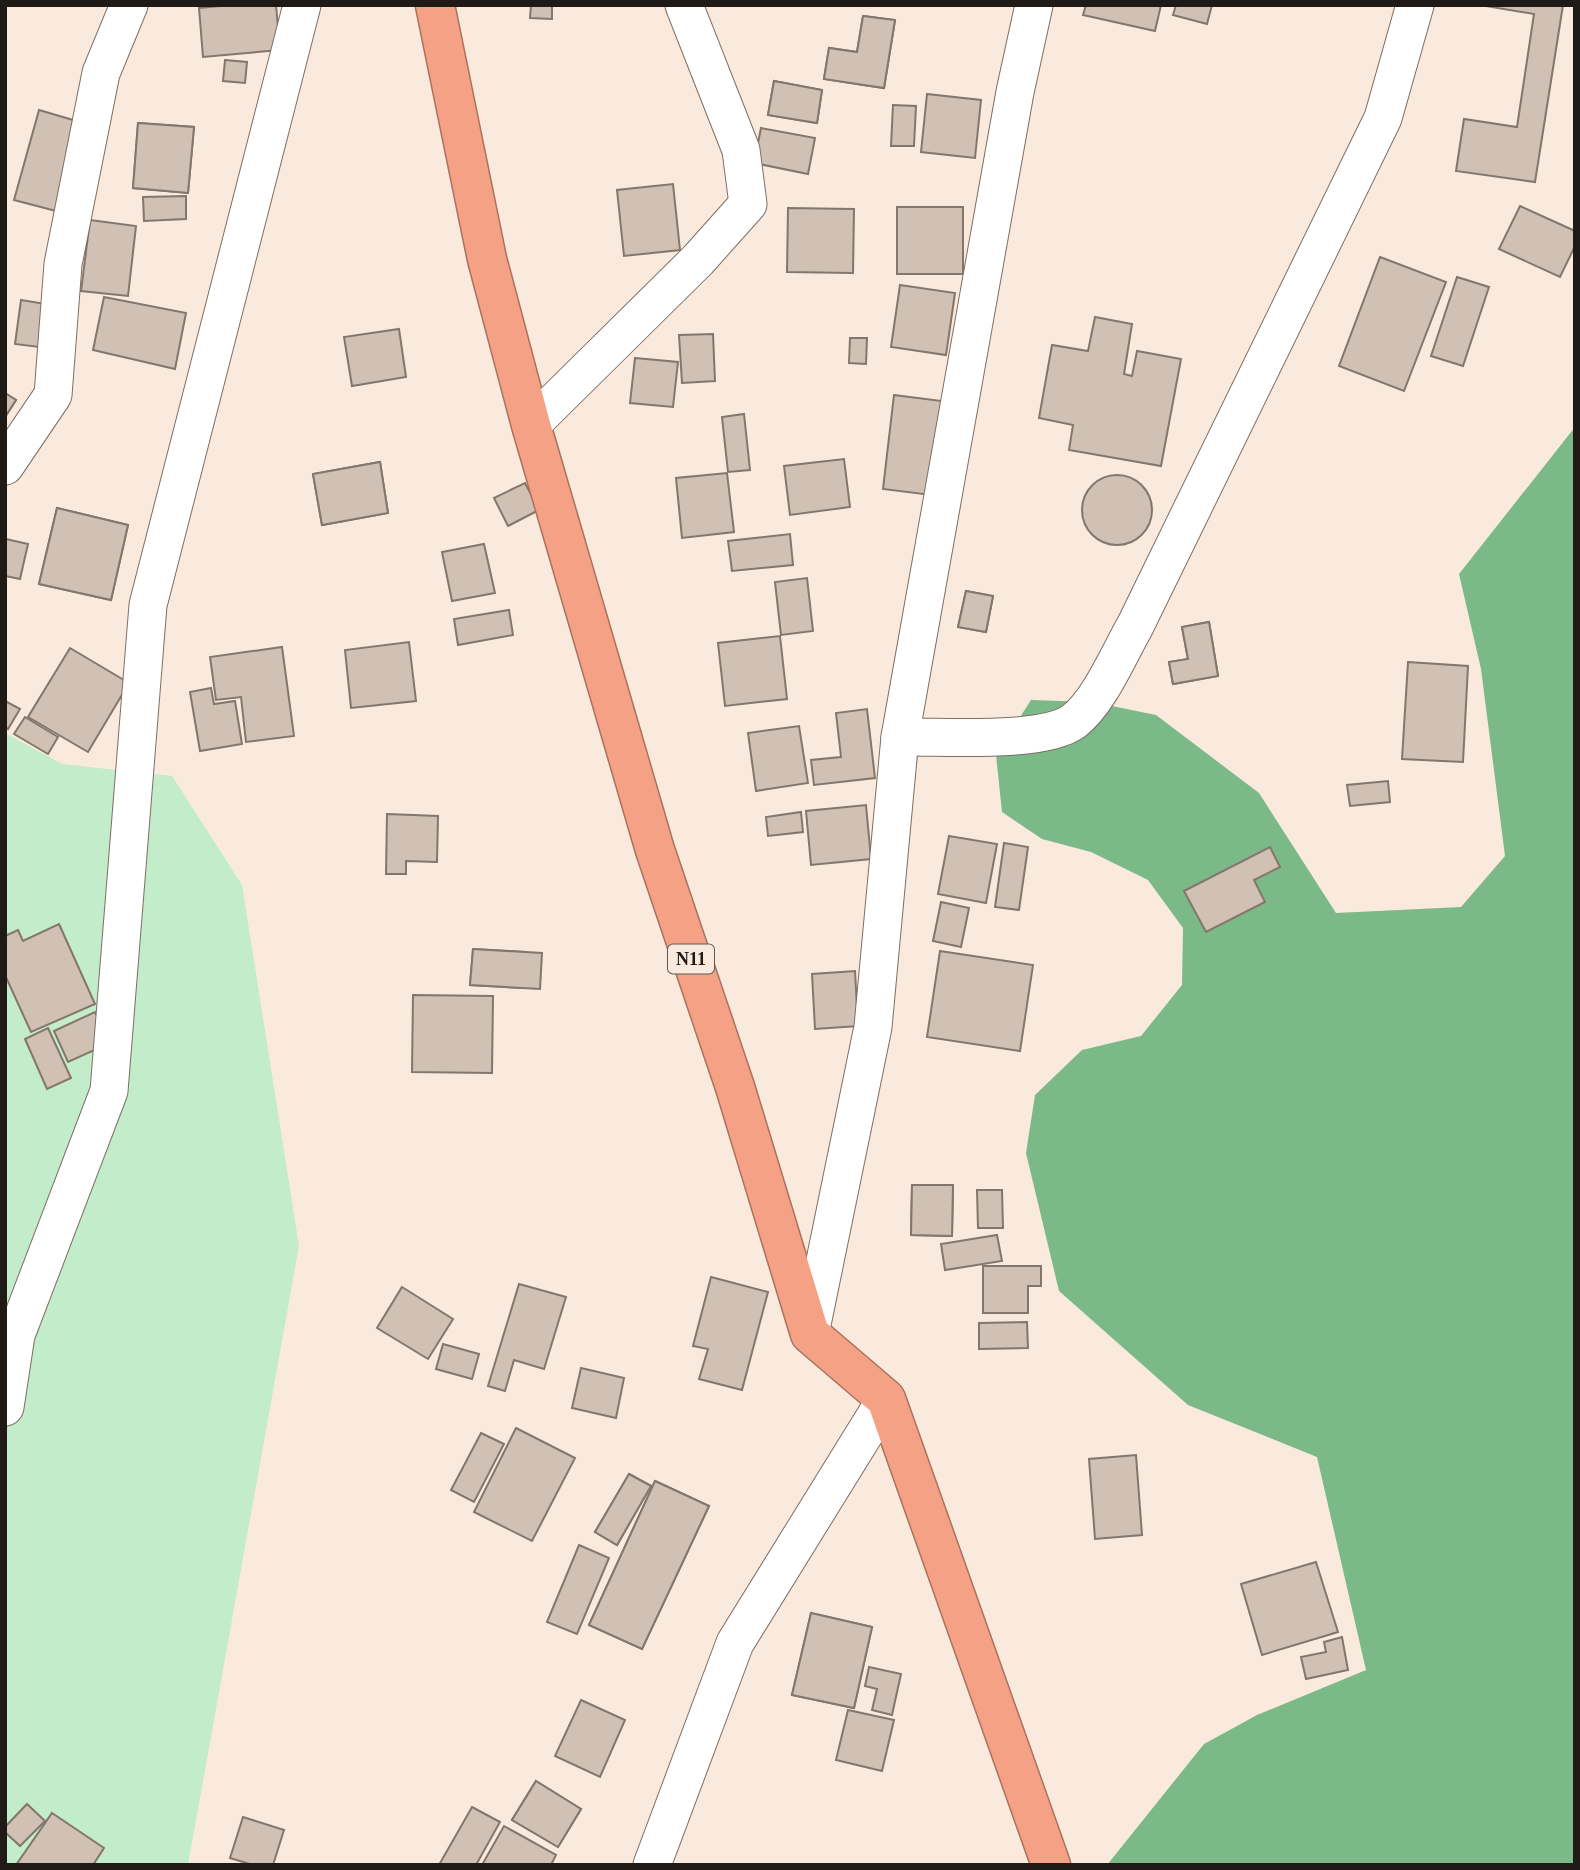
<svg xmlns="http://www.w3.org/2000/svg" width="1580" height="1870" viewBox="0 0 1580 1870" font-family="'Times New Roman',serif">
  <rect width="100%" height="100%" fill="#faeadd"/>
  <polygon fill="#c2ecca" points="5,733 62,764 172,776 242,885 299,1246 188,1865 5,1865"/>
  <polygon fill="#7bb989" points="1575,427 1575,1865 1107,1865 1204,1744 1257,1715 1366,1670 1317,1457 1188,1405 1059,1291 1026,1153 1035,1095 1082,1050 1141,1036 1182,985 1183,928 1148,880 1091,852 1042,839 1002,812 996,755 1031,700 1092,702 1156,715 1259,793 1336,913 1461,907 1505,856 1481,669 1459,574"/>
  <g fill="#d1c1b5" stroke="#84766a" stroke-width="2">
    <polygon points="231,5 276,5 280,50 203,57 199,8"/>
    <polygon points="531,5 552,5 552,19 530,18"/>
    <polygon points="1086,5 1161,5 1155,31 1083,15"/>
    <polygon points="1176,5 1212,5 1207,24 1173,15"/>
    <polygon points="1563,5 1535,182 1456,171 1464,119 1517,127 1534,14 1480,5"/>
    <polygon points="863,16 895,20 884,88 824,79 829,48 857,52"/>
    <polygon points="863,16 895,20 884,88 824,79 829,48 857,52"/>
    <polygon points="225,60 247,62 245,83 223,81"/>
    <polygon points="774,81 822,90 817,123 768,115"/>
    <polygon points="774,81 822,90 817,123 768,115"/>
    <polygon points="927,94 981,100 975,158 921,152"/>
    <polygon points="893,105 916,106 914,146 891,146"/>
    <polygon points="39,110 80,122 56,211 14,200"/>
    <polygon points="138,123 194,127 188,193 133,188"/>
    <polygon points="138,123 194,127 188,193 133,188"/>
    <polygon points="761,128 815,138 808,174 754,163"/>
    <polygon points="673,184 680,250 624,256 617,190"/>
    <polygon points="186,196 186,219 144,221 143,197"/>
    <polygon points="1520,206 1575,231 1575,246 1560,277 1499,249"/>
    <rect x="897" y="207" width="66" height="67"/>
    <polygon points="788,208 854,209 853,273 787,272"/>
    <polygon points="90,220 136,226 128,296 81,291"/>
    <polygon points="1380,257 1446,282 1404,391 1339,366"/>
    <polygon points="1457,277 1489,287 1463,366 1431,356"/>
    <polygon points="900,285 955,293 946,355 891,347"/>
    <polygon points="104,297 186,313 175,369 93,350"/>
    <polygon points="21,300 46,304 39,347 15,344"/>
    <polygon points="1095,317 1132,324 1124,374 1132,376 1137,351 1181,359 1161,466 1069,450 1073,425 1039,418 1052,345 1088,351"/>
    <polygon points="399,329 406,377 352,386 344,337"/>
    <polygon points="713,334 715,381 682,383 679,335"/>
    <polygon points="850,338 867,338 866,364 849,363"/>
    <polygon points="635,358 678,362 673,407 630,403"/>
    <polygon points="5,393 16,400 5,417"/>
    <polygon points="5,393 16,400 5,417"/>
    <polygon points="894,395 942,401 931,495 883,489"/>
    <polygon points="744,414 750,470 728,472 722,417"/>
    <polygon points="844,459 850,507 790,515 784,466"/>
    <polygon points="380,462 388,513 322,525 313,474"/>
    <polygon points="380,462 388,513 322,525 313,474"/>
    <polygon points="727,473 734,532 682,538 676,478"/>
    <circle cx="1117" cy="510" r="35"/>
    <polygon points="525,483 539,510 508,526 494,498"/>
    <polygon points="57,508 128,525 111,600 39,584"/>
    <polygon points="57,508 128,525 111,600 39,584"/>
    <polygon points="790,534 793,565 732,571 728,541"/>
    <polygon points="6,539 28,544 20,579 5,576"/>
    <polygon points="484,544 495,593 452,601 442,552"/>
    <polygon points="807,578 813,631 781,635 775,582"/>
    <polygon points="966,591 993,596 986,632 958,627"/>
    <polygon points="966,591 993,596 986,632 958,627"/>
    <polygon points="509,610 513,635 458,645 454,619"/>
    <polygon points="1209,622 1218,676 1173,684 1169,662 1188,659 1182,627"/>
    <polygon points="1209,622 1218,676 1173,684 1169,662 1188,659 1182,627"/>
    <polygon points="780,636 787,699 725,706 718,643"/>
    <polygon points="409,642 416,701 351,708 345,650"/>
    <polygon points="282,647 294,736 246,742 241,697 216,700 210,657"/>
    <polygon points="70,648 129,683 88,752 28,717"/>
    <polygon points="1408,662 1468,666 1463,762 1402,759"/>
    <polygon points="211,688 214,704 235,701 242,744 200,751 190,692"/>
    <polygon points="5,701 20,709 8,729 5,727"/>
    <polygon points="867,709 875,778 814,785 811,760 841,757 836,713"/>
    <polygon points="25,717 58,737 48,754 14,734"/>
    <polygon points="799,726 808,783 756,791 748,733"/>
    <polygon points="1388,781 1390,802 1350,806 1347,785"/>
    <polygon points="866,805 871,859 811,865 806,811"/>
    <polygon points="801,812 803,832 768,836 766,817"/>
    <polygon points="387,814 438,816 437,862 406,861 406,874 386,874"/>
    <polygon points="949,836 997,844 986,903 938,894"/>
    <polygon points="1004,843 1028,847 1019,910 995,907"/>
    <polygon points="1270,847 1280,867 1254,880 1265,902 1206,932 1184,891"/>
    <polygon points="941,902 969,908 961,947 933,941"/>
    <polygon points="59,924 95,1004 31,1032 5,975 5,936 18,930 23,941"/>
    <polygon points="473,949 526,952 523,988 470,985"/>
    <polygon points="473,949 542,953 540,989 470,985"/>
    <polygon points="940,951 1033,965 1020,1051 927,1037"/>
    <polygon points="855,971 858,1026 815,1029 812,974"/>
    <polygon points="413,995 493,996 492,1073 412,1072"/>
    <polygon points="95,1012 110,1043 68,1062 54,1031"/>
    <polygon points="48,1028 71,1078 47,1089 25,1039"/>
    <polygon points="912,1185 953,1185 952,1236 911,1235"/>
    <polygon points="912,1185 953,1185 952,1236 911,1235"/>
    <polygon points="977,1190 1002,1190 1003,1228 978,1228"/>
    <polygon points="997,1235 1002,1261 945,1270 941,1244"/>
    <polygon points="983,1266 1041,1266 1041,1286 1028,1286 1028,1313 983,1313"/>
    <polygon points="711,1277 768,1292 742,1390 699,1379 708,1349 693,1346"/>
    <polygon points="519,1284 566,1297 544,1369 514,1360 505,1391 488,1386"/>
    <polygon points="402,1287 453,1319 428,1359 377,1328"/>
    <polygon points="1027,1322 1028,1348 979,1349 979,1323"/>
    <polygon points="443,1344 479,1354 472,1379 436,1369"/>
    <polygon points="581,1368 624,1378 616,1418 572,1408"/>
    <polygon points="516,1428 575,1458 532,1541 474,1512"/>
    <polygon points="481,1433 504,1444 474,1502 451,1490"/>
    <polygon points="1136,1455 1142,1535 1095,1539 1089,1459"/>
    <polygon points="629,1474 651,1486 617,1545 595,1532"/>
    <polygon points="629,1474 651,1486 617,1545 595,1532"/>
    <polygon points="655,1481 709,1506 642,1649 589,1625"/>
    <polygon points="655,1481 709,1506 642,1649 589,1625"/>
    <polygon points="579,1545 609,1558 577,1634 547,1622"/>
    <polygon points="1316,1562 1338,1632 1262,1655 1241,1584"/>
    <polygon points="811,1613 872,1627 854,1708 792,1695"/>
    <polygon points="811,1613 872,1627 854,1708 792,1695"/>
    <polygon points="1342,1637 1348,1670 1306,1679 1301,1657 1326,1652 1324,1642"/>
    <polygon points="869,1667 901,1674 892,1715 872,1710 877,1689 865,1686"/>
    <polygon points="581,1700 625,1720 600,1777 555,1756"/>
    <polygon points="848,1710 894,1720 882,1771 836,1760"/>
    <polygon points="536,1781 581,1809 558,1847 512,1820"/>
    <polygon points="536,1781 581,1809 558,1847 512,1820"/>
    <polygon points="27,1804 45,1821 20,1846 5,1832 5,1827"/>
    <polygon points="472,1807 500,1822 476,1865 439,1865"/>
    <polygon points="52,1813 104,1848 93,1865 16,1865"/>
    <polygon points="243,1817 284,1830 273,1865 253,1865 230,1858"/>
    <polygon points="504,1826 556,1855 551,1865 482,1865"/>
  </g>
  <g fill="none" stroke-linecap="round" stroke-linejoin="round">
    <g stroke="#7d6e63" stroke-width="39">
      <g id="minor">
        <polyline points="531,425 698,260 748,204 741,150 684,5"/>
        <polyline points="5,466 53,395 63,264 101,73 129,5"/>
        <path d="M900,737C941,736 1044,744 1074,721C1099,702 1119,654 1135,626L1383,118L1415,5"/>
        <polyline points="810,1334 873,1027 900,737 1015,92 1034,5"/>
        <polyline points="5,1407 16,1335 109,1091 148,605 302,5"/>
        <polyline points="652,1865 735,1643 886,1399"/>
      </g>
    </g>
    <g stroke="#a9725e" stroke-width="41">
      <polyline id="highway" points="435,5 487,259 531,425 655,850 735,1087 810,1334 886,1399 1051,1865"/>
    </g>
    <use href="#minor" stroke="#fff" stroke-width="37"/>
    <use href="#highway" stroke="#f4a185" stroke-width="38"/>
  </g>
  <g text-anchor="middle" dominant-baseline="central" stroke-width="5" stroke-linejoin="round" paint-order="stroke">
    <rect fill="#faeadd" stroke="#615851" stroke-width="2" x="668" y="944.5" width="46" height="29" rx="5"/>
    <g font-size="18" font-weight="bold" fill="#1f1a15">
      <text x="691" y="959">N11</text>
    </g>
  </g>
  <rect width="1580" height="1870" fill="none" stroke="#1f1a15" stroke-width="14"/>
</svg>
